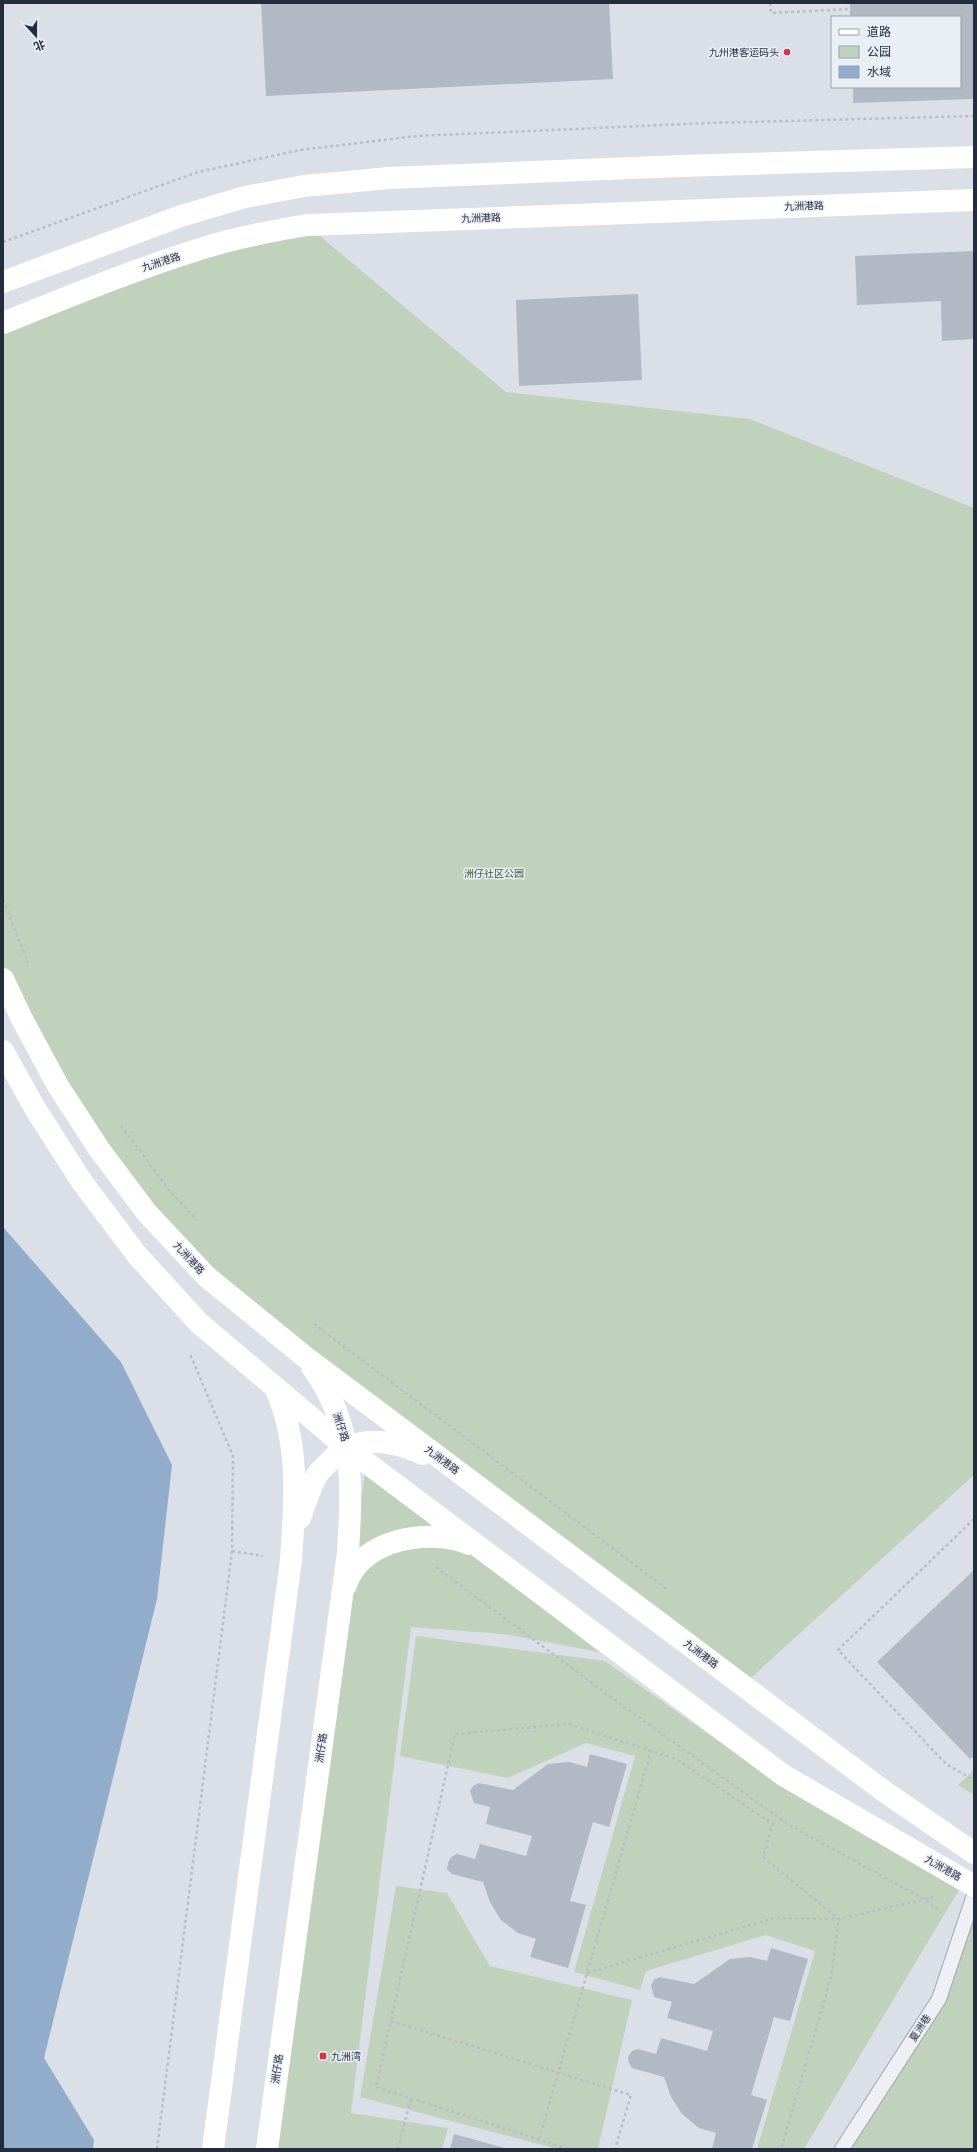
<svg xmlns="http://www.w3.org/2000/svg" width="977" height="2152" viewBox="0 0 977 2152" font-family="Poppins,'Noto Sans SC',sans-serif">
  <rect width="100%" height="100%" fill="#dbdfe7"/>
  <g fill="#c0d2bb">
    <polygon points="308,226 506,392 750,419 974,508 974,1475 742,1686 369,1412 148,1213 3,977 3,323"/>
    <polygon points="365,1471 599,1652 504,1634 411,1627 351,2113 448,2128 442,2149 274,2149"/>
    <polygon points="416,1636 605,1661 776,1782 959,1890 804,2149 757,2149 815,1951 766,1935 646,1971 640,1990 574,1972 635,1756 586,1743 508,1778 400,1756"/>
    <polygon points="974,1770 974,1795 958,1785"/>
    <polygon points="396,1886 447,1893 490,1966 632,2000 598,2149 557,2149 360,2097"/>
    <polygon points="974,1918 974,2149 844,2149 946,2000"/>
  </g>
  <polygon fill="#92accb" points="3,1227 121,1362 172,1465 157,1599 44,2058 94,2140 93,2149 3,2149"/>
  <g fill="#b2b8c4">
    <polygon points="261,3 609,3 613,79 266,96"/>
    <polygon points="850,3 974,3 974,99 853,103 853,87 960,87 960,17 850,17"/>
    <polygon points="974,251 974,339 942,341 941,301 857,305 855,256"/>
    <polygon points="638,294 642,380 519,386 516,300"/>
    <polygon points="974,1570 974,1756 970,1759 877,1662"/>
    <polygon points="590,1754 627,1764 609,1827 593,1822 570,1901 586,1905 568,1968 530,1957 536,1939 518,1933 501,1920 490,1902 483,1882 452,1874 447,1869 448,1863 451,1857 457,1854 475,1859 480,1844 526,1856 532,1836 486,1824 490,1807 474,1803 470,1791 473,1786 479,1783 513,1790 548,1764 569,1762 587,1767"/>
    <polygon points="771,1948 808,1959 790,2021 774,2017 751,2095 767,2100 752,2149 712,2149 716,2133 699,2128 682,2114 671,2097 664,2077 632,2068 629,2063 628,2057 632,2051 638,2049 656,2054 661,2038 707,2051 713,2031 667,2018 672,2002 654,1997 651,1985 654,1980 660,1977 694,1984 730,1959 750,1957 767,1961"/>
    <polygon points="454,2134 508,2149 450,2149"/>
  </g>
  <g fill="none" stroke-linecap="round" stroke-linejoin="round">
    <g stroke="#a0a6b1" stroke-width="16">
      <polyline id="lane" points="842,2149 939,1999 974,1895"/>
    </g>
    <g stroke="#b9bdc5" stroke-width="2.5" stroke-dasharray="3 3" stroke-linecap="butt">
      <polyline points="770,3 771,13 850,9"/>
      <polyline points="3,242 198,172 300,150 417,136 708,123 974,116"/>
      <polyline points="3,900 28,963"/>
      <polyline points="121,1126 169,1190 196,1219"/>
      <polyline points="314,1324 667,1589"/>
      <polyline points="974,1519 838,1650 946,1764 974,1780"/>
      <polyline points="232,1551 263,1556"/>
      <polyline points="436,1567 616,1701 789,1825 924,1899 941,1912"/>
      <polyline points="587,1973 774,1918 839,1919 934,1897"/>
      <polyline points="391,2021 631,2095 615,2149"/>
      <polyline points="539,2139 651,1751"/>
      <polyline points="157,2149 232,1551 233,1456 190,1354"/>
      <polyline points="398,2149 411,2098"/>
      <polyline points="568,2149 376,2087 455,1734 569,1724 676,1759 773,1824 763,1857 839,1919 831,1977 781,2149"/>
    </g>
    <use href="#lane" stroke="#eef0f5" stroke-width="14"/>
    <g stroke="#fff" stroke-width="22">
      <polyline points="3,282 181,216 245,197 304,186 389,178 681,166 974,157"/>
      <path d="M3,323C68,297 133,270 200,249C235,238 271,231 307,225L974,200"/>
      <polyline points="3,979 21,1017 58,1086 99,1149 147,1213 207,1277 304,1356 885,1792 974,1853"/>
      <polyline points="3,1051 36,1110 82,1182 137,1255 199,1323 347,1448 783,1775 974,1886"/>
      <path d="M300,1518C305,1503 310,1488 317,1475C320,1470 326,1466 330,1461C356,1433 391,1440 423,1454"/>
      <path d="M346,1585C360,1539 430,1527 469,1544"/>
      <path d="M213,2149L291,1560C295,1502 300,1444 276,1390"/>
      <path d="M267,2149L348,1552C352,1484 355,1426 312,1367"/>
    </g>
  </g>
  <g fill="#da3345" stroke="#eaeef5" stroke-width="1.5">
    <circle cx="787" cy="52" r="4"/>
    <rect x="319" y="2052" width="8" height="8" rx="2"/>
  </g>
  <g text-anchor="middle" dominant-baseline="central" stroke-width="3" stroke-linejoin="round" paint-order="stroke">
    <g font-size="10" fill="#242d3e" stroke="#eaeef5" text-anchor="end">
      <text x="779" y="52">九州港客运码头</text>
      <text x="331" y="2056" text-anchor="start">九洲湾</text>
    </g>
    <g font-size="10" fill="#242d3e" stroke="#eaeef5">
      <text transform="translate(804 206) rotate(-2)">九洲港路</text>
      <text transform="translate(481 218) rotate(-2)">九洲港路</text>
      <text transform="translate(161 262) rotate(-18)">九洲港路</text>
      <text transform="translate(189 1258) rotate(47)">九洲港路</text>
      <text transform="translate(341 1427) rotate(72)">洲仔路</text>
      <text transform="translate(442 1460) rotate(37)">九洲港路</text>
      <text transform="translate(701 1654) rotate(37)">九洲港路</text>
      <text transform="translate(321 1748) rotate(-82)">洲仔路</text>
      <text transform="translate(943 1868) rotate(30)">九洲港路</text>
      <text transform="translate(920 2028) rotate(-57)">夏洲巷</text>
      <text transform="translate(277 2069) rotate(-82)">洲仔路</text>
    </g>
    <g font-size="10" fill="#375b30" stroke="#eaeef5">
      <text x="494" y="873">洲仔社区公园</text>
    </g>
  </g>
  <rect width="977" height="2152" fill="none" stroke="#242d3e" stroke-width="8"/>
  <rect x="831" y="16" width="130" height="72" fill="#eaeef5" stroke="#9ba1ac"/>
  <rect x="839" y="29" width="20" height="6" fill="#ffffff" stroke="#9ba1ac"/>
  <text x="867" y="36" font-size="12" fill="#242d3e">道路</text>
  <rect x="839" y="46" width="20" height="12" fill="#c0d2bb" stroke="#9ba1ac"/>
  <text x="867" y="56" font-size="12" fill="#242d3e">公园</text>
  <rect x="839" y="66" width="20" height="12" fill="#92accb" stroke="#9ba1ac"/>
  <text x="867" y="76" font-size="12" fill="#242d3e">水域</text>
  <g transform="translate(36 36) rotate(159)" stroke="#eaeef5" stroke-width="3" paint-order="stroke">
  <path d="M0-3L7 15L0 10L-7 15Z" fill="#242d3e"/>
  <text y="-6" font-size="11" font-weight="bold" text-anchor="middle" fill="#242d3e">北</text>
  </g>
</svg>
